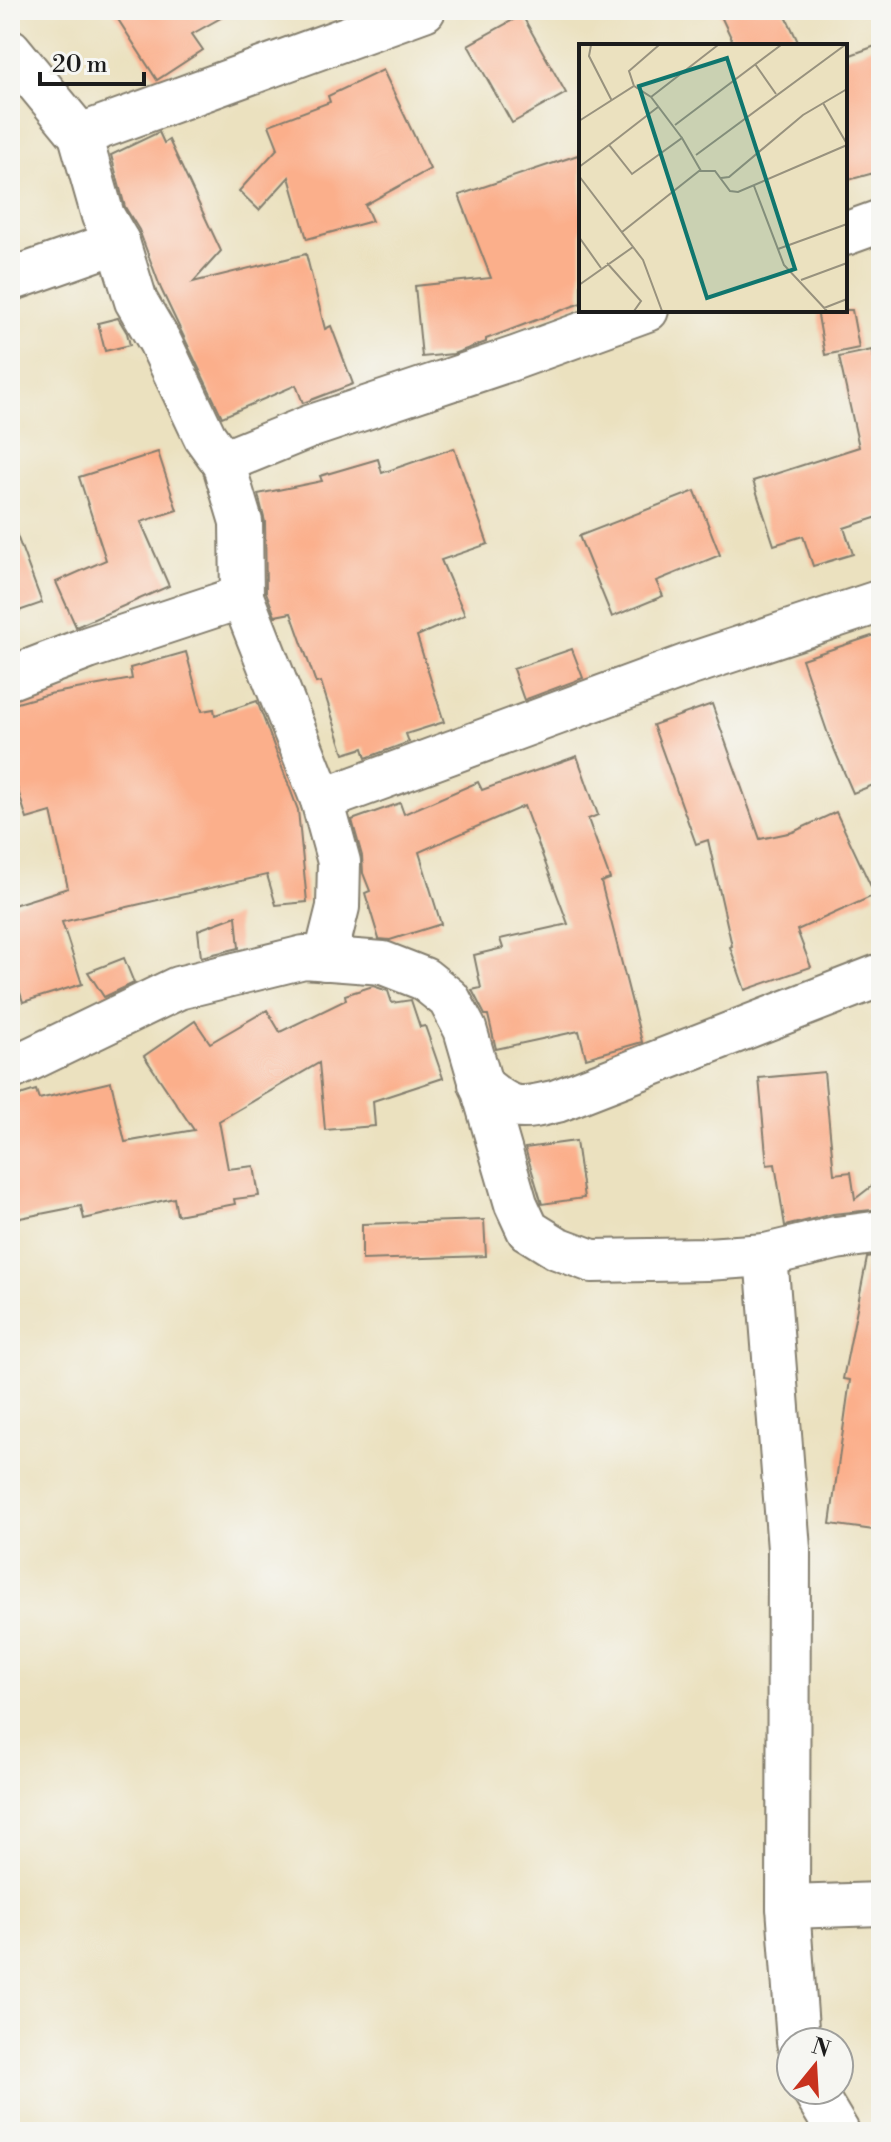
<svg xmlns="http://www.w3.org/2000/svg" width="891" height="2142" viewBox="0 0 891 2142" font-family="'Libre Bodoni',serif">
  <rect width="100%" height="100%" fill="#f6f6f2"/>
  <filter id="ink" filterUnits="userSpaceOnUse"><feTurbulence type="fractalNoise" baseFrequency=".0125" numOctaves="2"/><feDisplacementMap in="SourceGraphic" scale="16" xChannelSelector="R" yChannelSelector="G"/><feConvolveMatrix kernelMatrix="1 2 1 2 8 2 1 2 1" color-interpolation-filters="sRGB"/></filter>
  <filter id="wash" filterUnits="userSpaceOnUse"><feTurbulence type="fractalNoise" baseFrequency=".006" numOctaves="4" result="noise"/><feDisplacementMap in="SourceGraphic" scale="32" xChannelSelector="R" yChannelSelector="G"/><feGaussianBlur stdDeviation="1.8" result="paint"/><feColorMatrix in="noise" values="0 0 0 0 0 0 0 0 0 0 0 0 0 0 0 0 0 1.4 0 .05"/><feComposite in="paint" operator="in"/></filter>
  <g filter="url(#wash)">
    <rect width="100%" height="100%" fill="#ebe1bf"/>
    <g id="blocks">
      <g fill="#fbaf8b">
        <polygon points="112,10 235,10 192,34 203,50 157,80"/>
        <polygon points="718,10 783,10 800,46 735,46"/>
        <polygon points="522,15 566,93 512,123 468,45"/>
        <polygon points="881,44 881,171 845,181 845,57"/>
        <polygon points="383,70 430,169 365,205 372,221 307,239 289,177 259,210 239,191 278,148 269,125 330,102 328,96"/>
        <polygon points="159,132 164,143 169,140 221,251 193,282 306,254 325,329 331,326 353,384 303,403 296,385 222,417 161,289 139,230 125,207 111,155"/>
        <polygon points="581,154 581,303 486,339 486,342 453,354 422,357 415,286 491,278 459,195"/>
        <polygon points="817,310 852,310 859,348 825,355"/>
        <polygon points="118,318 127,333 130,345 105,351 98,323"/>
        <polygon points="872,350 881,390 881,516 844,528 853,554 813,566 803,536 774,545 753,481 859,447 839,357"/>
        <polygon points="454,448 488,544 441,560 465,615 417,636 444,722 406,734 409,742 366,758 363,748 344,754 321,682 316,683 291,613 275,616 266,592 265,522 258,494 322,481 320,476 378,459 382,473"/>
        <polygon points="158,452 177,510 141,522 169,586 76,627 56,582 106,560 79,477"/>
        <polygon points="695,491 720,555 656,581 663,596 612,617 579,536"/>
        <polygon points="10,525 13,525 42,603 10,614"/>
        <polygon points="881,633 881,782 853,793 829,737 802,659"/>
        <polygon points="572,649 583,678 524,700 513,669"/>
        <polygon points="186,652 202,711 214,709 215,715 257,701 298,810 307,902 276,905 267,875 62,922 82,984 23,1002 10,961 10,906 68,888 51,812 27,819 10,765 10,705 49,694 132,679 130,668"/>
        <polygon points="712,704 760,839 793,832 836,812 875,895 797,930 811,967 745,990 730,947 732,946 708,840 696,844 653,725"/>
        <polygon points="577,756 598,815 588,819 610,879 601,882 642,1042 586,1058 579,1031 496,1049 488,1015 485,1015 472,990 481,988 474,955 503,948 500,939 568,924 524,806 419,852 441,924 390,940 379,939 365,893 370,891 363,873 362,856 352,820 400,803 404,814 478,782 482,790"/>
        <polygon points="236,916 239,948 201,957 198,930"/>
        <polygon points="124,958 134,983 104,997 88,972"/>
        <polygon points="373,986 388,991 392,1003 411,1000 420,1027 425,1026 443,1078 373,1101 375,1126 325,1130 319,1063 219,1121 228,1169 254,1166 259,1196 234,1199 235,1204 177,1215 174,1198 84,1219 81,1206 10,1220 10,1098 36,1090 39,1099 111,1082 125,1142 194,1130 144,1056 195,1021 210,1043 267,1010 280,1032 346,1000 345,995"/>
        <polygon points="824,1072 834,1174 851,1172 855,1199 881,1179 881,1209 833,1214 785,1226 775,1164 767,1165 759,1078"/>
        <polygon points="576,1141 584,1198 542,1204 525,1148"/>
        <polygon points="484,1220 486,1256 362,1260 362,1224"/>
        <polygon points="881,1256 881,1531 830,1524 850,1380 843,1379 867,1258"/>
      </g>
    </g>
  </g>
  <g filter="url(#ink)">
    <use href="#blocks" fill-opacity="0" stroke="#847e6e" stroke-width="2"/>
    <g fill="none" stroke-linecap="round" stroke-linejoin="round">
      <g stroke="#847e6e" stroke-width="46">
        <g id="minor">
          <polyline points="10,50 80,135 103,216 118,242 136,301 160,342 205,437 223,462 241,522 242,597"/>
          <polyline points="80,135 424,10"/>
          <polyline points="845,234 881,221"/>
          <polyline points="10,280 118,242"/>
          <polyline points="223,462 309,427 515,358 647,310"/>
          <polyline points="10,678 88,648 242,597 322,800 339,862 338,907 325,959"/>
          <polyline points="322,800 691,664 881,601"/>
          <polyline points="10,1069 178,988 304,957 383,963 424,979 449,999 465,1029 516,1204 528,1230 557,1248 592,1261 707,1259 766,1255 836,1238 881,1232"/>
          <path d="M480,1084C511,1111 517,1111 557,1101L881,975"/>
          <polyline points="766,1255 789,1549 788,1907 798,2042"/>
          <polyline points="788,1907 881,1904"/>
          <polyline points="813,2090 838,2132"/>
        </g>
      </g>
      <use href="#minor" stroke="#fff" stroke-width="42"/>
    </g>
  </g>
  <g transform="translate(579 44)">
    <rect width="268" height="268" fill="#ebe1bf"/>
    <path fill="none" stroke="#98927e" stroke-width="2" d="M12,1L10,12L33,57M176,20L197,50M55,42L50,27L80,1M72,53L139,1M244,59L268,100M0,77L55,42L72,53L103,94M96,81L202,1M30,101L79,63M117,111L266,1M0,123L30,101L53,130L103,94L122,127M0,132L64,216L83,267M142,134L150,133L224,71L268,45M175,142L205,221L248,267M43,188L120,127H136L151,147L159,148L268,101M0,193L22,224M199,205L268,180M28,219L62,257L55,267M222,236L268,219M0,241L54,203M245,264L268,255"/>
    <path fill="#0f766e" fill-opacity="0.15" stroke="#0f766e" stroke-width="4" d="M148,14L216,225L128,254L60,42Z"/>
    <rect width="268" height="268" fill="none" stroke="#1c1c1c" stroke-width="4"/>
  </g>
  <rect width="891" height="2142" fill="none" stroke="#f6f6f2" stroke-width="40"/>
  <g transform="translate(815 2066) rotate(18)"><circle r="38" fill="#f6f6f2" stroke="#9f9f9c" stroke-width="2"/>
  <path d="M0-6L14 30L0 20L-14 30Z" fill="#c8321e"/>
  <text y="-12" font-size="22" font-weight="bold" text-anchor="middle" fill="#1c1c1c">N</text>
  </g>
  <path d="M40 72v12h104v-12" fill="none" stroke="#1c1c1c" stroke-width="4"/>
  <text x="52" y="72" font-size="24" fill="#1c1c1c" stroke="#f6f6f2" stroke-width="6" paint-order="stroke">20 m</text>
</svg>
